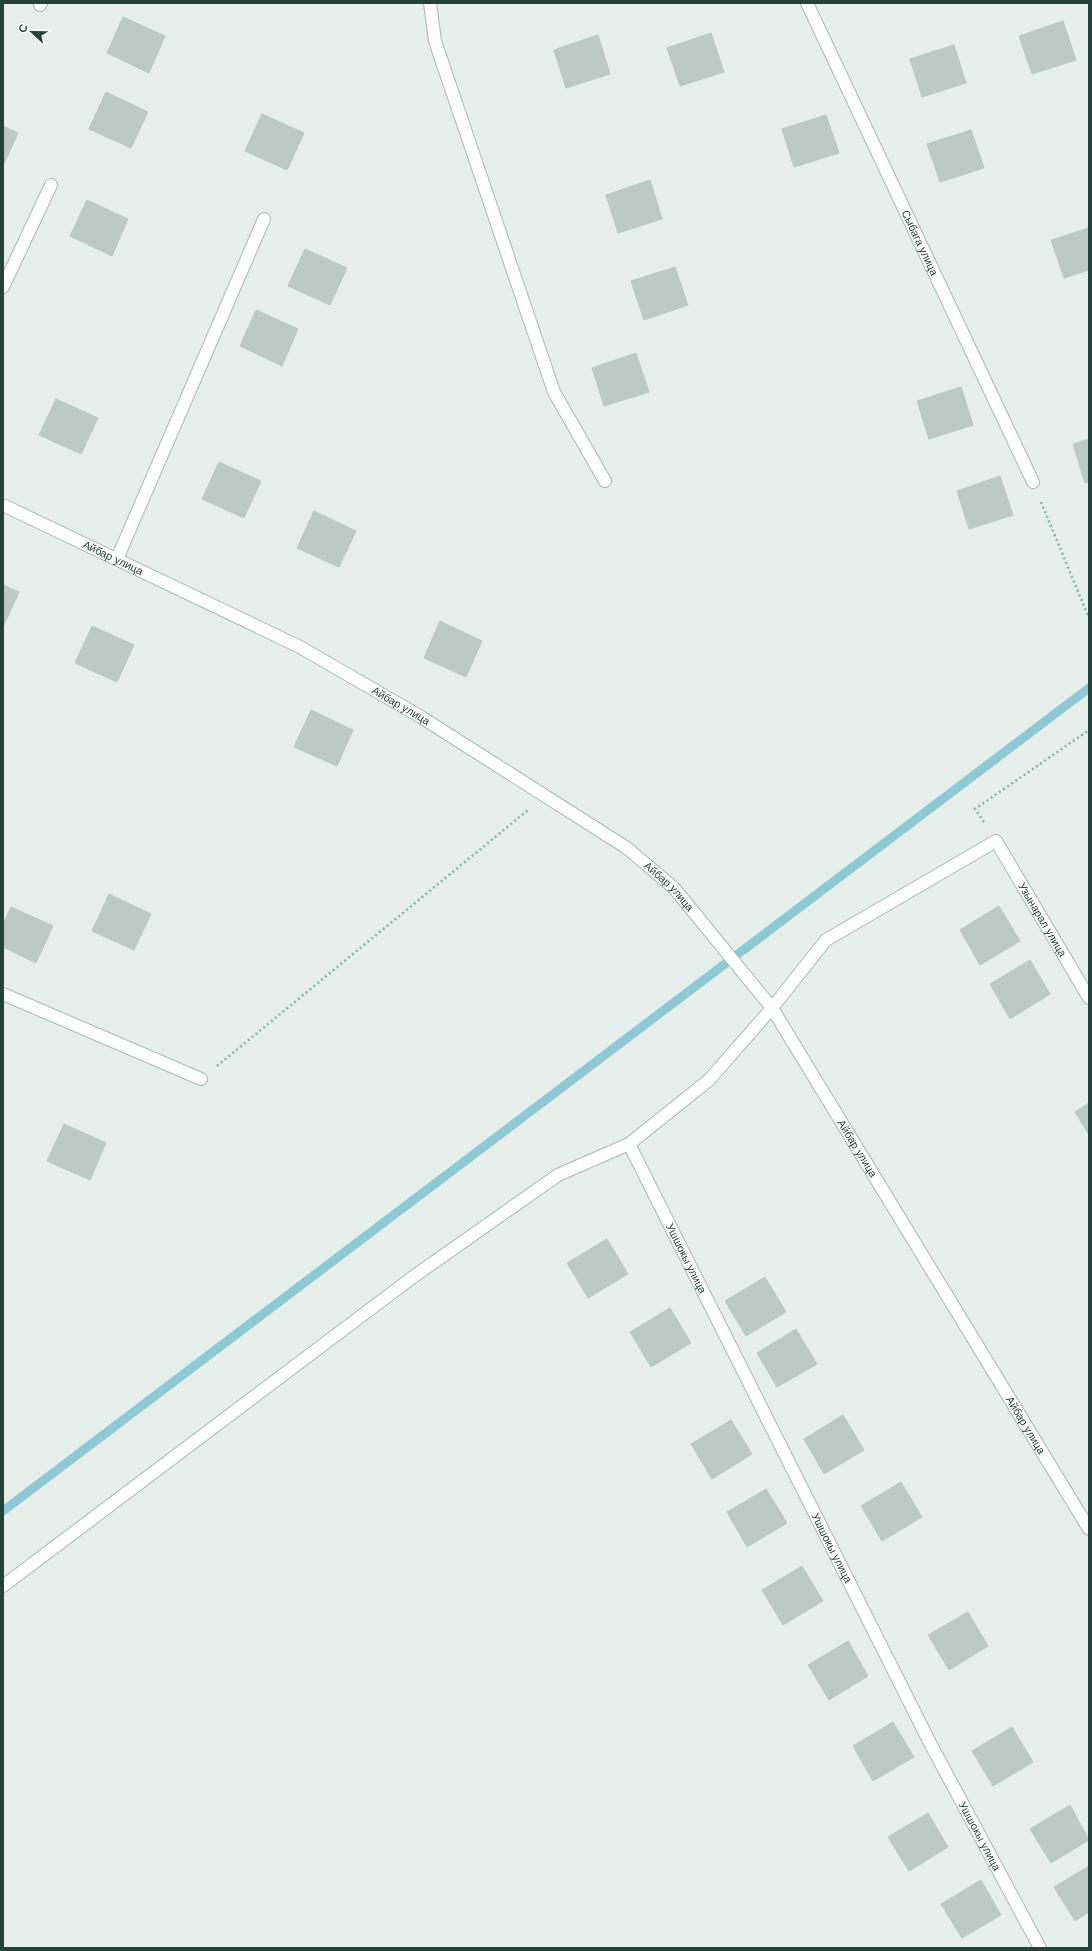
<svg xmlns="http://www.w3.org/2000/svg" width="1092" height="1951" viewBox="0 0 1092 1951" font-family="Helvetica,sans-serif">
  <rect width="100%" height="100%" fill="#e6efeb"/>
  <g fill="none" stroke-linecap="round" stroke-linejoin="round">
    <polyline stroke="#8ec9d4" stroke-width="9" points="3,1511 1089,688"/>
  </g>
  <g fill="#bbcac4" stroke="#b8c9c2">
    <polygon points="123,17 165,36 149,73 107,53"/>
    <polygon points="1063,21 1076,60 1032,74 1019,36"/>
    <polygon points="711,33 724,72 680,86 667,48"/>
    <polygon points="598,35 610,74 566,88 554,50"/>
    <polygon points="954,45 966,83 922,97 910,59"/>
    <polygon points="106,92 148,112 131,148 89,129"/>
    <polygon points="262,114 304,133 287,170 245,151"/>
    <polygon points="826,115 839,153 794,167 782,129"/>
    <polygon points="3,126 18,133 3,166"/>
    <polygon points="971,130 984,168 940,182 927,144"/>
    <polygon points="650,180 662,219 618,233 606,195"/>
    <polygon points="87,200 128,219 112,256 70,236"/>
    <polygon points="1089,228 1089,270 1064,278 1051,240"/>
    <polygon points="305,249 347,268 330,305 288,286"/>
    <polygon points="675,267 688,305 644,320 631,281"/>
    <polygon points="256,310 298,329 282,366 240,346"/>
    <polygon points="636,353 649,392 604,406 592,368"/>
    <polygon points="961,387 973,425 929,439 917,401"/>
    <polygon points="56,399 98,418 81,454 39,435"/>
    <polygon points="1089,439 1089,482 1085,483 1073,444"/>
    <polygon points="219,462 261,481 244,518 202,499"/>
    <polygon points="1000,476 1013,515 969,529 957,491"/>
    <polygon points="314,511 356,531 339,567 297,548"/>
    <polygon points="3,585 19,592 3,627"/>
    <polygon points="440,621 482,641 466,677 424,658"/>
    <polygon points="92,626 134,645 117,682 75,663"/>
    <polygon points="311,710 353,730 337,766 294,747"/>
    <polygon points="109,894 151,914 134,950 92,931"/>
    <polygon points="999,906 1020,941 980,965 960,930"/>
    <polygon points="11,907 53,926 36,963 3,947 3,924"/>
    <polygon points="1030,960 1050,994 1010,1019 990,984"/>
    <polygon points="1089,1103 1089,1135 1075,1112"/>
    <polygon points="64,1124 106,1143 90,1180 47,1161"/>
    <polygon points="607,1239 628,1274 588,1298 567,1263"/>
    <polygon points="765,1277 786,1312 746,1336 725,1301"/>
    <polygon points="670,1308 691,1343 651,1367 630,1332"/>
    <polygon points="796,1329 817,1364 777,1387 757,1353"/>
    <polygon points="843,1415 864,1450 824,1474 804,1439"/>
    <polygon points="731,1420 752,1454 712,1479 691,1444"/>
    <polygon points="901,1482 922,1517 882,1541 861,1506"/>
    <polygon points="766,1489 787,1523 747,1547 727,1512"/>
    <polygon points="802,1566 823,1601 783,1625 762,1590"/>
    <polygon points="968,1612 988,1646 949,1670 928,1635"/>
    <polygon points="848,1641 868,1676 829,1700 808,1665"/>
    <polygon points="893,1722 914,1757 873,1781 853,1746"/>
    <polygon points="1012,1727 1033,1762 993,1786 972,1751"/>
    <polygon points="1070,1805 1089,1840 1051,1863 1030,1829"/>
    <polygon points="928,1813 948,1847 909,1871 888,1837"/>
    <polygon points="1089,1866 1089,1912 1075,1921 1054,1887"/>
    <polygon points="981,1880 1001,1915 962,1938 941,1904"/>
  </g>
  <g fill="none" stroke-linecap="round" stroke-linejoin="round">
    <g stroke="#a8b8b2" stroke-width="14">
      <g id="lane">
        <polyline points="40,5 41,3"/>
        <polyline points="3,287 51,185"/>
        <polyline points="117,559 264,219"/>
      </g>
    </g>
    <g stroke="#a8b8b2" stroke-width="14">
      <g id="street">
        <polyline points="430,3 435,41 554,392 605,481"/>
        <path id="s1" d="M807,3L1033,482"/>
        <path id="s2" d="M3,505L300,647L421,717L627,848L674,888L772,1008L1089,1529"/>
        <polyline points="3,994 201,1079"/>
        <path id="s3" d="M629,1144L930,1743L1040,1948"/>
        <path id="s4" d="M3,1586L413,1277L558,1175L629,1144L709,1080L772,1008L826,940L996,841L1089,998"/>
      </g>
    </g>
    <g stroke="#86b3a5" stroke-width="2.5" stroke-dasharray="2 3" stroke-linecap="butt">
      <polyline points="1041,502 1089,618"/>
      <polyline points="984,822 975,809 1089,730"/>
      <polyline points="217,1066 528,810"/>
    </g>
    <use href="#lane" stroke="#fff" stroke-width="12"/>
    <use href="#street" stroke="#fff" stroke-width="12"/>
  </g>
  <g text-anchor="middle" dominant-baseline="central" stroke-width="4" stroke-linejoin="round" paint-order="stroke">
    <g font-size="11" fill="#24423a" stroke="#f7fbf9">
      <text stroke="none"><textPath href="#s1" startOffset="265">Сыбага улица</textPath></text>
      <text stroke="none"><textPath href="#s2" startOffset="122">Айбар улица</textPath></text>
      <text stroke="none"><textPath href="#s2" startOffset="446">Айбар улица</textPath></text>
      <text stroke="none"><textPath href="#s2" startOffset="770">Айбар улица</textPath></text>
      <text stroke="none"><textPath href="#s4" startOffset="1341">Узынарал улица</textPath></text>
      <text stroke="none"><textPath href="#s2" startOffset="1094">Айбар улица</textPath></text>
      <text stroke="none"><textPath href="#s3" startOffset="128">Ушшокы улица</textPath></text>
      <text stroke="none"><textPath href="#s2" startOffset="1418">Айбар улица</textPath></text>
      <text stroke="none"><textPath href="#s3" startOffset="452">Ушшокы улица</textPath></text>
      <text stroke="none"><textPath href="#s3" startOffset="776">Ушшокы улица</textPath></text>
    </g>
  </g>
  <rect width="1092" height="1951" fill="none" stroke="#24423a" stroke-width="8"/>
  <g transform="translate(32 32) rotate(292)" stroke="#f7fbf9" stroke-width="3" paint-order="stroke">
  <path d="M0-3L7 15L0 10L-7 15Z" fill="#24423a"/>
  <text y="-6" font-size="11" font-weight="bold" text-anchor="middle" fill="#24423a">С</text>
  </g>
</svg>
